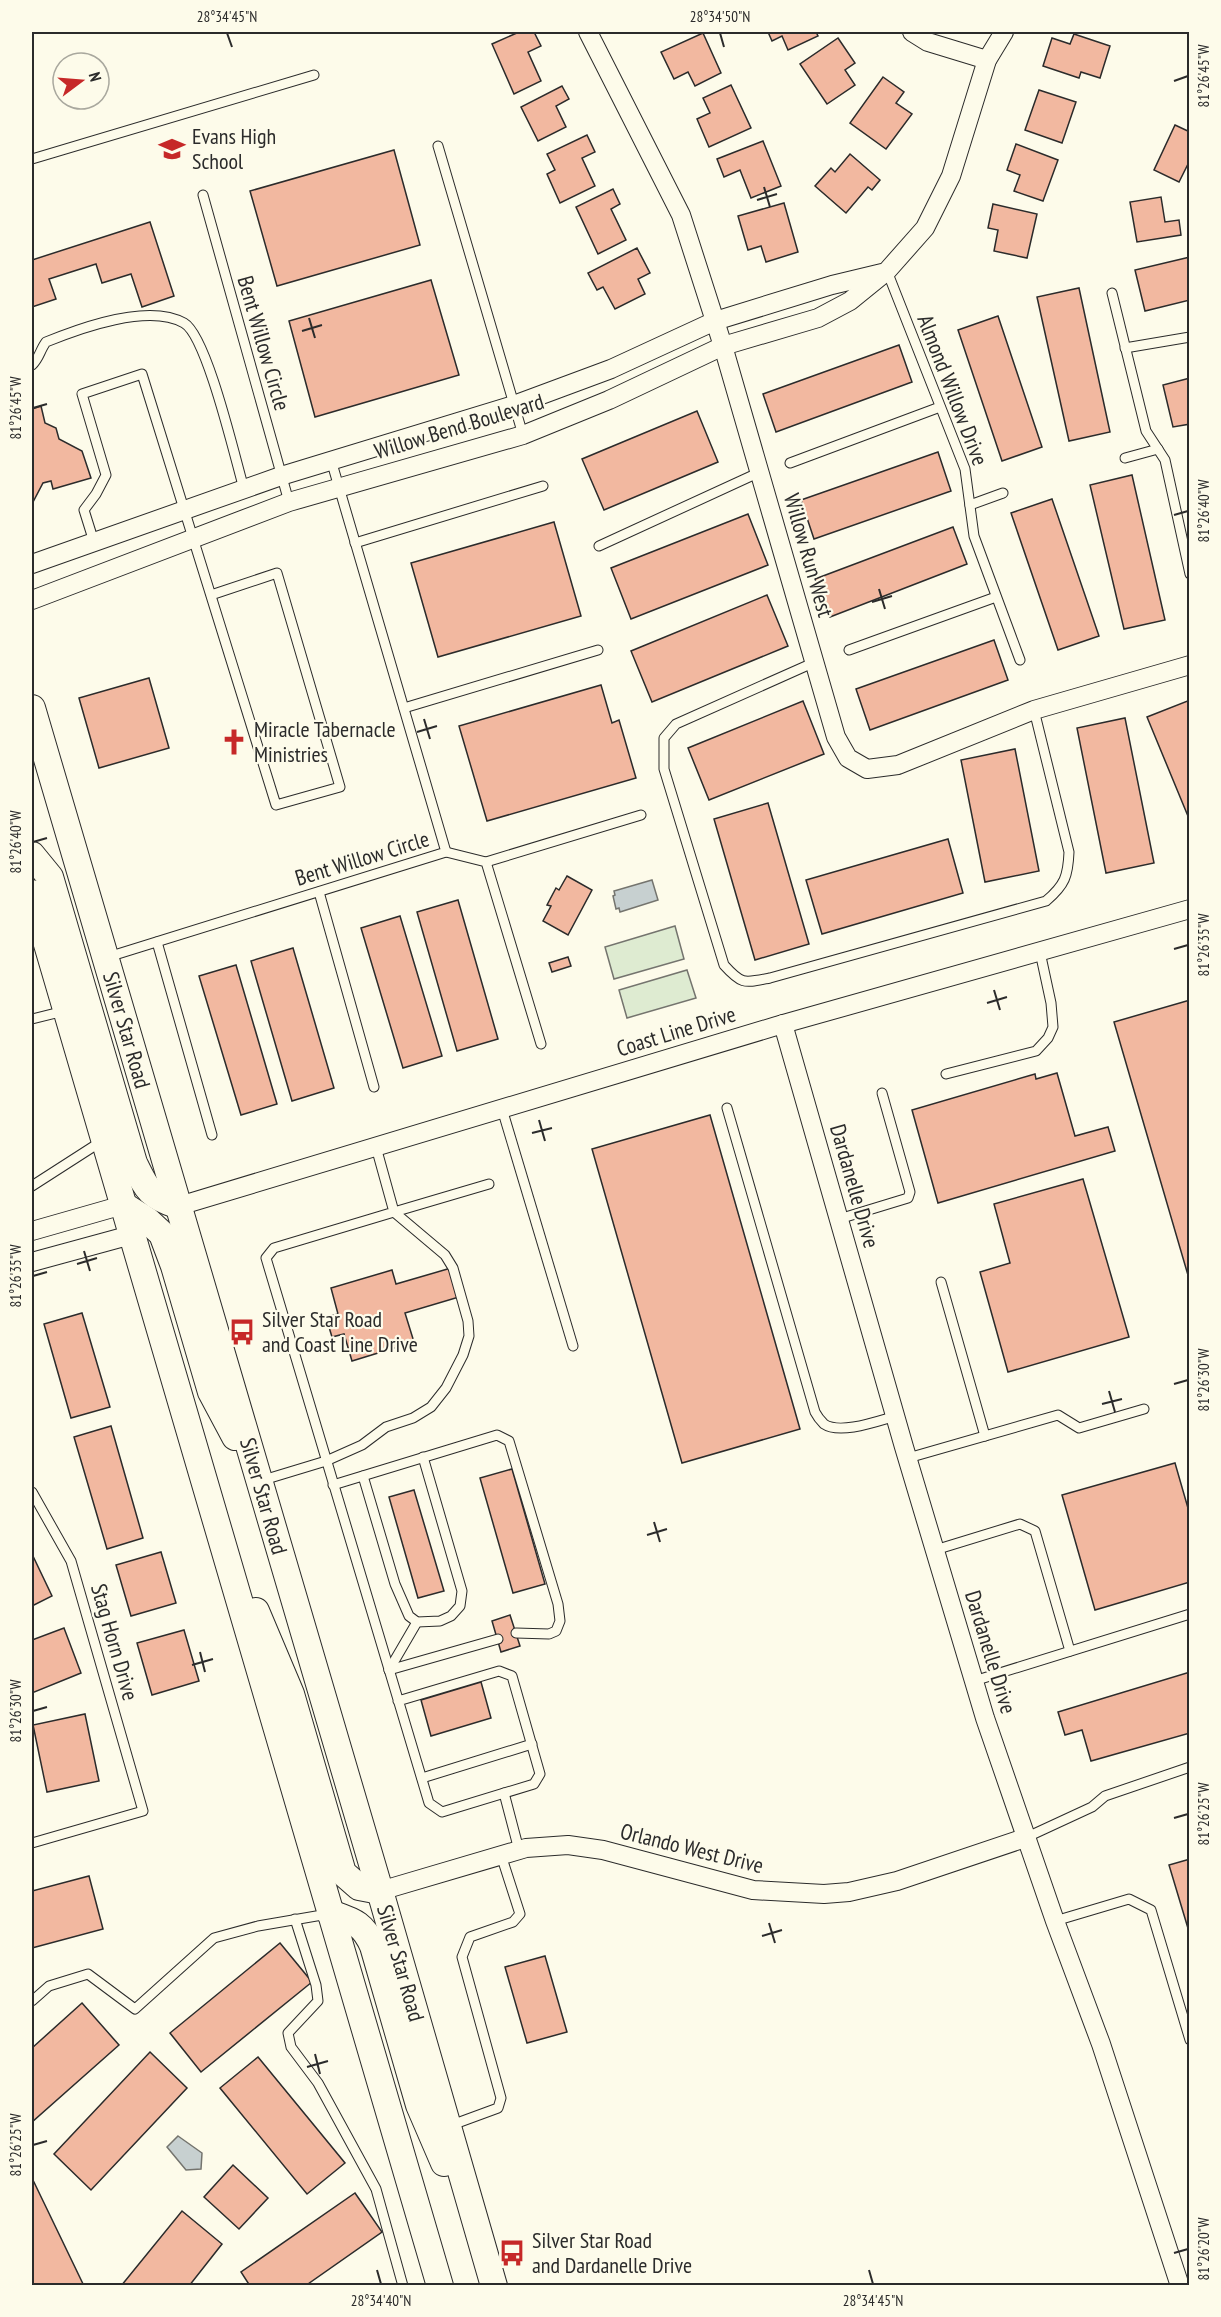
<svg xmlns="http://www.w3.org/2000/svg" width="1221" height="2317" viewBox="0 0 1221 2317" font-family="'PT Sans Narrow',sans-serif">
  <rect width="100%" height="100%" fill="#fdfbea"/>
  <g fill="#deebd1" stroke="#74746e" stroke-width="1.5">
    <polygon points="675,926 684,959 614,979 605,947"/>
    <polygon points="687,970 696,998 627,1018 619,990"/>
  </g>
  <g fill="#c7d0d0" stroke="#74746e" stroke-width="1.5">
    <polygon points="652,880 658,900 620,912 619,908 616,909 613,896 615,895 614,891"/>
    <polygon points="178,2136 202,2153 201,2169 186,2170 167,2147"/>
  </g>
  <g fill="#f2b8a0" stroke="#2b2b2b" stroke-width="1.5">
    <polygon points="519,32 534,32 541,46 528,52 541,81 514,94 492,44"/>
    <polygon points="768,32 816,32 818,36 788,50 782,36 772,41"/>
    <polygon points="703,33 721,73 695,86 688,72 674,79 661,52"/>
    <polygon points="1074,34 1110,46 1100,78 1081,72 1079,78 1043,66 1052,38 1070,44"/>
    <polygon points="838,38 855,63 845,70 855,85 827,104 800,64"/>
    <polygon points="883,77 904,92 896,103 912,114 886,149 850,123"/>
    <polygon points="731,85 751,128 709,147 697,119 710,113 703,98"/>
    <polygon points="562,86 569,99 556,106 566,127 538,141 521,107"/>
    <polygon points="1039,90 1076,102 1062,143 1025,130"/>
    <polygon points="1175,125 1190,132 1190,160 1179,182 1154,170"/>
    <polygon points="587,135 595,152 582,158 595,186 560,203 547,174 555,170 547,154"/>
    <polygon points="763,141 781,186 751,198 740,170 724,177 717,159"/>
    <polygon points="1016,144 1058,160 1043,201 1014,191 1020,175 1007,170"/>
    <polygon points="394,150 420,245 277,286 250,191"/>
    <polygon points="850,154 880,180 872,190 868,187 846,213 815,186 831,168 835,172"/>
    <polygon points="613,189 620,204 611,209 626,240 598,254 576,207"/>
    <polygon points="1161,197 1165,222 1179,220 1181,235 1137,242 1130,202"/>
    <polygon points="784,203 798,252 766,262 761,246 748,250 738,216"/>
    <polygon points="993,204 1037,214 1027,258 994,251 998,230 988,228"/>
    <polygon points="150,222 174,296 142,307 131,274 102,283 96,264 49,279 56,299 32,307 32,260"/>
    <polygon points="637,248 650,273 638,279 645,294 615,309 603,287 597,290 588,273"/>
    <polygon points="1190,257 1190,300 1145,311 1135,270"/>
    <polygon points="431,280 459,375 315,417 289,321"/>
    <polygon points="1079,288 1110,432 1069,441 1037,297"/>
    <polygon points="998,316 1042,447 1002,461 958,330"/>
    <polygon points="899,345 912,382 776,432 763,394"/>
    <polygon points="1190,378 1190,424 1173,427 1163,385"/>
    <polygon points="41,406 45,423 56,428 59,439 82,451 91,478 53,489 51,481 43,483 32,504 32,409"/>
    <polygon points="697,411 718,462 604,510 582,459"/>
    <polygon points="938,452 951,491 814,539 801,500"/>
    <polygon points="1132,475 1165,620 1124,629 1090,485"/>
    <polygon points="1052,499 1099,636 1058,650 1011,513"/>
    <polygon points="748,514 768,565 631,619 611,568"/>
    <polygon points="554,522 581,616 438,657 411,563"/>
    <polygon points="953,527 967,564 830,617 815,579"/>
    <polygon points="767,595 788,646 652,702 631,651"/>
    <polygon points="994,640 1008,680 870,730 856,689"/>
    <polygon points="149,678 169,748 99,768 79,698"/>
    <polygon points="601,685 612,723 619,720 636,778 487,821 459,726"/>
    <polygon points="1190,700 1190,821 1147,717"/>
    <polygon points="803,701 824,754 709,800 688,748"/>
    <polygon points="1125,718 1154,863 1106,873 1077,728"/>
    <polygon points="1015,749 1039,871 985,882 961,760"/>
    <polygon points="768,803 809,944 755,960 714,819"/>
    <polygon points="948,839 963,893 822,934 806,880"/>
    <polygon points="567,876 592,890 568,935 543,921 551,906 547,905 556,888 559,890"/>
    <polygon points="458,900 498,1039 457,1051 417,912"/>
    <polygon points="400,916 442,1056 403,1068 361,928"/>
    <polygon points="293,948 334,1088 292,1101 251,961"/>
    <polygon points="568,957 571,966 552,972 549,963"/>
    <polygon points="236,965 277,1104 241,1115 199,976"/>
    <polygon points="1190,1000 1190,1282 1114,1022"/>
    <polygon points="1057,1073 1075,1136 1108,1127 1115,1151 938,1203 912,1110 1035,1074 1036,1079"/>
    <polygon points="710,1115 800,1429 682,1463 592,1149"/>
    <polygon points="1083,1179 1129,1337 1008,1372 980,1272 1010,1263 994,1204"/>
    <polygon points="451,1268 459,1297 405,1313 414,1342 352,1361 344,1334 332,1337 326,1317 338,1314 331,1288 392,1270 396,1284"/>
    <polygon points="82,1313 110,1407 71,1418 44,1324"/>
    <polygon points="111,1426 143,1538 107,1549 74,1437"/>
    <polygon points="1175,1463 1190,1515 1190,1582 1095,1610 1062,1495"/>
    <polygon points="512,1469 545,1584 513,1593 480,1478"/>
    <polygon points="414,1490 444,1591 418,1598 389,1497"/>
    <polygon points="161,1552 176,1603 131,1616 116,1565"/>
    <polygon points="32,1554 52,1596 32,1606"/>
    <polygon points="510,1615 520,1646 501,1652 492,1621"/>
    <polygon points="64,1628 81,1673 32,1693 32,1640"/>
    <polygon points="184,1630 199,1681 152,1695 137,1643"/>
    <polygon points="1190,1672 1190,1733 1091,1761 1082,1730 1065,1735 1058,1712"/>
    <polygon points="481,1682 491,1718 431,1736 421,1700"/>
    <polygon points="85,1714 99,1781 47,1792 33,1725"/>
    <polygon points="1190,1859 1190,1935 1169,1865"/>
    <polygon points="89,1876 103,1929 32,1948 32,1891"/>
    <polygon points="280,1943 312,1982 201,2072 170,2033"/>
    <polygon points="545,1956 567,2032 527,2043 505,1967"/>
    <polygon points="82,2003 119,2045 32,2122 32,2048"/>
    <polygon points="150,2052 187,2088 91,2190 54,2154"/>
    <polygon points="258,2057 345,2163 307,2194 220,2088"/>
    <polygon points="233,2165 268,2198 239,2229 204,2197"/>
    <polygon points="32,2178 84,2286 32,2286"/>
    <polygon points="355,2193 382,2232 305,2286 250,2286 241,2272"/>
    <polygon points="182,2211 222,2244 189,2286 121,2286"/>
  </g>
  <g fill="none" stroke-linecap="round" stroke-linejoin="round">
    <g stroke="#2b2b2b" stroke-width="11">
      <g id="lane">
        <polyline points="438,146 523,435"/>
        <polyline points="32,159 314,75"/>
        <polyline points="203,195 289,502"/>
        <polyline points="887,271 965,469 974,536 1020,660"/>
        <polyline points="1112,293 1146,431 1165,460 1190,574"/>
        <polyline points="1125,348 1190,337"/>
        <path d="M32,365C39,359 40,350 46,342C80,328 149,303 184,323C207,336 235,458 244,489"/>
        <polyline points="1125,458 1158,449"/>
        <polyline points="790,463 940,407"/>
        <polyline points="970,505 1003,493"/>
        <polyline points="94,542 84,510 96,494 106,475 82,394 142,374 276,805 340,787 277,573 211,595"/>
        <polyline points="355,543 543,486"/>
        <polyline points="599,546 760,472"/>
        <polyline points="849,650 996,597"/>
        <path d="M815,662L676,724L664,738V769L724,965C742,985 744,983 770,978L1046,901C1065,885 1068,876 1069,852L1034,710"/>
        <polyline points="404,708 598,650"/>
        <polyline points="446,852 486,862 541,1044"/>
        <polyline points="486,862 641,815"/>
        <polyline points="319,892 374,1087"/>
        <polyline points="157,942 212,1135"/>
        <polyline points="108,957 446,852 331,460"/>
        <polyline points="32,1019 64,1011"/>
        <polyline points="946,1074 1036,1051 1048,1038 1053,1027 1051,1003 1040,952"/>
        <path d="M727,1108L815,1412C817,1416 821,1421 824,1424C840,1435 878,1421 896,1416"/>
        <polyline points="502,1109 573,1346"/>
        <polyline points="376,1147 394,1212 274,1248 266,1258 429,1803 442,1812 534,1784 540,1774 512,1676 499,1671 398,1701"/>
        <polyline points="32,1186 102,1141"/>
        <polyline points="394,1212 489,1184"/>
        <polyline points="839,1219 908,1198 910,1192 882,1093"/>
        <polyline points="941,1282 985,1436"/>
        <polyline points="908,1458 1058,1415 1079,1428 1144,1409"/>
        <polyline points="363,1476 395,1584 409,1616 417,1622 440,1621 451,1616 460,1606 462,1591 423,1457"/>
        <polyline points="260,1481 326,1461 362,1445 386,1427 413,1418 431,1407 446,1388 463,1355 469,1336 468,1321 453,1268 445,1255 394,1212"/>
        <polyline points="333,1485 497,1435 509,1441 558,1604 560,1621 556,1631 549,1634 516,1633"/>
        <polyline points="32,1492 71,1561 143,1811 32,1843"/>
        <polyline points="935,1550 1020,1524 1035,1531 1070,1651"/>
        <polyline points="389,1670 498,1639"/>
        <polyline points="389,1670 417,1622"/>
        <polyline points="974,1681 1190,1614"/>
        <polyline points="422,1778 532,1744"/>
        <polyline points="504,1793 519,1850"/>
        <polyline points="1025,1838 1092,1807 1105,1796 1190,1767"/>
        <polyline points="295,1919 316,1985 318,2001 288,2033 291,2047 318,2083 376,2189 403,2286"/>
        <polyline points="1055,1921 1129,1899 1151,1910 1190,2040"/>
        <polyline points="32,2001 49,1986 88,1974 135,2009 214,1938 258,1926 328,1914"/>
        <polyline points="449,2126 498,2108 501,2098 462,1957 470,1937 513,1922 520,1914 501,1855"/>
      </g>
    </g>
    <g stroke="#2b2b2b" stroke-width="20">
      <g id="street">
        <polyline points="588,32 681,215 723,346 836,737 848,758 867,769 898,765 1034,710 1190,665"/>
        <polyline points="912,32 928,42 987,60"/>
        <polyline points="32,564 281,476 514,405 611,369 715,321 832,285 882,273"/>
        <polyline points="32,600 289,502 523,435 609,400 723,346 818,318 850,301 887,271 925,228 951,176 987,60 1004,32"/>
        <polyline points="783,1024 904,1447 985,1718 1055,1921 1101,2044 1180,2286"/>
        <polyline points="179,1206 783,1024 1190,909"/>
        <polyline points="32,1231 123,1205"/>
        <polyline points="32,1262 131,1235"/>
        <polyline points="380,1891 526,1848 568,1845 603,1850 753,1890 824,1894 849,1892 897,1881 1025,1838"/>
      </g>
    </g>
    <g stroke="#2b2b2b" stroke-width="28">
      <g id="secondary">
        <polyline points="32,708 380,1891 494,2286"/>
        <path d="M32,855L50,877L134,1163C147,1190 149,1196 179,1206"/>
        <polyline points="32,893 440,2286"/>
        <polyline points="123,1205 148,1221 162,1234 174,1266 211,1392 235,1437"/>
        <polyline points="256,1611 291,1694 343,1873 359,1887 380,1891"/>
        <path d="M330,1913C353,1921 363,1923 373,1946L419,2105L444,2163"/>
      </g>
    </g>
    <use href="#lane" stroke="#fdfbea" stroke-width="9"/>
    <use href="#street" stroke="#fdfbea" stroke-width="18"/>
    <use href="#secondary" stroke="#fdfbea" stroke-width="26"/>
  </g>
  <path fill="none" stroke="#2b2b2b" stroke-width="2" d="M227,33L232,47M720,33L724,47M1174,81L1188,76M764,187L770,207M757,200L777,194M309,318L315,338M302,331L322,325M33,408L47,404M1174,515L1188,511M879,589L885,609M872,602L892,596M424,719L430,739M417,732L437,726M33,842L47,838M1174,949L1188,945M994,990L1000,1010M987,1003L1007,997M539,1120L545,1141M532,1133L552,1128M84,1251L90,1271M77,1264L97,1258M33,1276L47,1272M1174,1384L1188,1380M1109,1391L1115,1412M1102,1404L1122,1399M654,1522L660,1542M647,1535L667,1529M200,1652L205,1672M192,1665L213,1659M33,1711L47,1707M1174,1818L1188,1814M769,1923L775,1943M762,1936L782,1930M315,2054L320,2074M307,2067L328,2061M33,2145L47,2141M1174,2253L1188,2249M377,2270L381,2284M869,2270L873,2284"/>
  <defs>
    <g id="school-bare" transform="scale(2.07)"><path d="M0-5L7-2L0 1L-7-2ZM-4 1L0 2.5L4 1V4Q0 6-4 4Z" fill="#c62828" stroke="#fdfbea" stroke-width="2.5" paint-order="stroke"/></g>
    <g id="church-bare" transform="scale(2.07)"><path d="M-1.2-6h2.4v3.5h3.3v2.4h-3.3V6h-2.4V-.1h-3.3v-2.4h3.3Z" fill="#c62828" stroke="#fdfbea" stroke-width="2.5" paint-order="stroke"/></g>
    <g id="bus-bare" transform="scale(2.07)"><path d="M-5-6H5V4H4V6H2V4H-2V6H-4V4H-5ZM-3.5-4V0h7V-4ZM-3.5 1.2v1.5H-2V1.2ZM2 1.2v1.5H3.5V1.2Z" fill="#c62828" stroke="#fdfbea" stroke-width="2.5" paint-order="stroke"/></g>
  </defs>
  <g fill-rule="evenodd">
    <use href="#school-bare" x="172" y="149"/>
    <use href="#church-bare" x="234" y="742"/>
    <use href="#bus-bare" x="242" y="1332"/>
    <use href="#bus-bare" x="512" y="2253"/>
  </g>
  <g text-anchor="middle" dominant-baseline="central" stroke-width="4.5" stroke-linejoin="round" paint-order="stroke">
    <g font-size="22" fill="#2b2b2b" stroke="#fdfbea" text-anchor="start">
      <text x="192" y="136">Evans High<tspan x="192" dy="25">School</tspan></text>
      <text x="254" y="729">Miracle Tabernacle<tspan x="254" dy="25">Ministries</tspan></text>
      <text x="262" y="1319">Silver Star Road<tspan x="262" dy="25">and Coast Line Drive</tspan></text>
      <text x="532" y="2240">Silver Star Road<tspan x="532" dy="25">and Dardanelle Drive</tspan></text>
    </g>
    <g font-size="22" fill="#2b2b2b" stroke="#fdfbea">
      <text transform="translate(264 343) rotate(74)">Bent Willow Circle</text>
      <text transform="translate(953 390) rotate(69)">Almond Willow Drive</text>
      <text transform="translate(459 426) rotate(-17)">Willow Bend Boulevard</text>
      <text transform="translate(809 555) rotate(74)">Willow Run West</text>
      <text transform="translate(362 858) rotate(-17)">Bent Willow Circle</text>
      <text transform="translate(127 1030) rotate(74)">Silver Star Road</text>
      <text transform="translate(676 1031) rotate(-17)">Coast Line Drive</text>
      <text transform="translate(855 1186) rotate(74)">Dardanelle Drive</text>
      <text transform="translate(264 1496) rotate(74)">Silver Star Road</text>
      <text transform="translate(115 1642) rotate(74)">Stag Horn Drive</text>
      <text transform="translate(991 1652) rotate(73)">Dardanelle Drive</text>
      <text transform="translate(692 1848) rotate(14)">Orlando West Drive</text>
      <text transform="translate(401 1963) rotate(74)">Silver Star Road</text>
    </g>
  </g>
  <rect width="1221" height="2317" fill="none" stroke="#fdfbea" stroke-width="66"/>
  <g transform="translate(81 81) rotate(74)"><circle r="28" fill="#fdfbea" stroke="#a9a89e" stroke-width="1.5"/>
  <path d="M0-4.5L10 22L0 15L-10 22Z" fill="#c62828"/>
  <text y="-9" font-size="16" font-weight="bold" text-anchor="middle" fill="#2b2b2b">N</text>
  </g>
  <rect x="33" y="33" width="1155" height="2251" fill="none" stroke="#2b2b2b" stroke-width="2"/>
  <g font-size="15" text-anchor="middle" fill="#2b2b2b">
    <text x="227" y="22">28°34'45"N</text>
    <text x="720" y="22">28°34'50"N</text>
    <text transform="translate(1204 76) rotate(-90)" y="5">81°26'45"W</text>
    <text transform="translate(16 408) rotate(-90)" y="5">81°26'45"W</text>
    <text transform="translate(1204 511) rotate(-90)" y="5">81°26'40"W</text>
    <text transform="translate(16 842) rotate(-90)" y="5">81°26'40"W</text>
    <text transform="translate(1204 945) rotate(-90)" y="5">81°26'35"W</text>
    <text transform="translate(16 1276) rotate(-90)" y="5">81°26'35"W</text>
    <text transform="translate(1204 1380) rotate(-90)" y="5">81°26'30"W</text>
    <text transform="translate(16 1711) rotate(-90)" y="5">81°26'30"W</text>
    <text transform="translate(1204 1814) rotate(-90)" y="5">81°26'25"W</text>
    <text transform="translate(16 2145) rotate(-90)" y="5">81°26'25"W</text>
    <text transform="translate(1204 2249) rotate(-90)" y="5">81°26'20"W</text>
    <text x="381" y="2306">28°34'40"N</text>
    <text x="873" y="2306">28°34'45"N</text>
  </g>
</svg>
